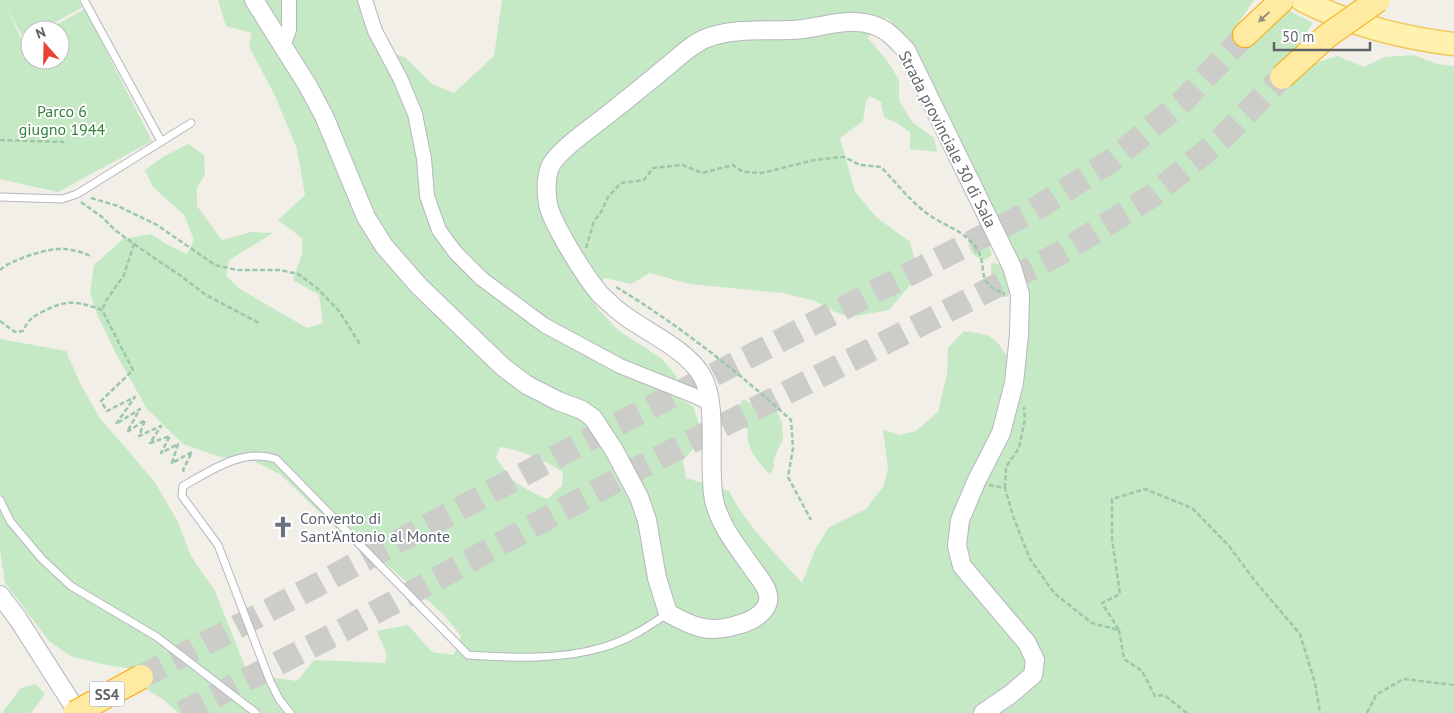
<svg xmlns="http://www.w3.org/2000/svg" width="1454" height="713" viewBox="0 0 1454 713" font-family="'PT Sans',sans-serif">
  <rect width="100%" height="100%" fill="#f1efe8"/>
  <g fill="#c5e8c5" fill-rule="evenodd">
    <polygon points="0,0 78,0 83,7 40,30 30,30 30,36 24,39 5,5 23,42 30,39 30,60 60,60 60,30 47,30 85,9 152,141 58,192 0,179"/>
    <path d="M218,0H359L367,31L377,49L405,57L432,84L454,93L494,56L502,0H1254L1233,31L1249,48L1282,7L1313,23L1279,71L1298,69L1337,56L1364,67L1385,57L1414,55L1437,64L1454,66V713H178L164,700L149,691L133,669L107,665L70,656L49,641L5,583L0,548V339L66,351L80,383L99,417L154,481L177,520L191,556L215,591L248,674L297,681L314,660L385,663L387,655L377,631L408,625L432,652L454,655L461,636L444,615L376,555L341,533L281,475L254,461L220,457L183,444L147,409L116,354L97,314L90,293L94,265L123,239L151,234L166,244L187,254L194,240L184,215L153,187L145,170L163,157L188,144L204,155L205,174L197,188V206L220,238L223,240L251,232L273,233L229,260L226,276L240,289L307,328L323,323L319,295L293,280L302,254V238L278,220L305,195L297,149L276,98L249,46L252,33L226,26ZM887,18L903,33L921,58L954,130L1021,298L1020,354L1006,355C993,333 988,335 964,331L948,348L947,374L938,412L916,431L900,435L883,430L888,469L883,487L866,509L829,527L815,550L802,583C776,554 747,526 729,491L686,478L683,461L697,444L701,429L693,406L667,392L677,377L662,359L618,330L598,309L585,287L606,278L631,284L650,273L690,284L783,293L815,301L835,312L850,317L889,310L911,284L916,264L910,242L876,217L855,192L840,138L863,121L866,101L870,96L881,102L884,117L897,123L910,132V149L937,152L934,138L912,122L899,100V80L888,62L868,38L877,21ZM500,447C522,450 544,460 563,472L562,486L547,499C522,488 510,482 496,457Z"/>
    <path d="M969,231L981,232L987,240L992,255L985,260C969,256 967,246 969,231Z"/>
    <path d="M991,263L999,264L1006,277L1010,293L1007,297C991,298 991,274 991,263Z"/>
    <path d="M743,399L758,407L776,409L782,423L783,439L773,461L774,466L770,475C758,461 745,448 748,430L733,416Z"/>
    <polygon points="36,684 45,694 31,713 2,713 21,688"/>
  </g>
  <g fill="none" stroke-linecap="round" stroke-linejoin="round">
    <g stroke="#ccccc8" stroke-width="24" stroke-dasharray="24 12" stroke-linecap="butt">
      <polyline points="141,677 317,585 610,428 1034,210 1114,159 1184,100 1245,35"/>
      <polyline points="182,713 343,630 641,467 1059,254 1152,196 1221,139 1282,77"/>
    </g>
    <g stroke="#b5b8bc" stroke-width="9">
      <g id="service">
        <polyline points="84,0 161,141"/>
        <polyline points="0,197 62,199 77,194 191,123"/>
        <polyline points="0,500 10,521 42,559 71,586 157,637 256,713"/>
        <path d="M290,713L279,699L270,681L218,545L182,496L183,486C212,470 242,448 276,459L468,655C512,658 562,660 604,647C628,640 648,627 668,613"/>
      </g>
    </g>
    <g stroke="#b5b8bc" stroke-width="16">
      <g id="minor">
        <polyline points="365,0 375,31 400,78 415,114 424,159 427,196 439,230 455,252 482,279 544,325 620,366 695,396 711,404"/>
        <polyline points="283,46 289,30 289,0"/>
      </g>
    </g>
    <g stroke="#b5b8bc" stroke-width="20">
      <g id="tertiary">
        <path d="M254,0L308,86L324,116L366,217L384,246L419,286L503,367L527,385L558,401L582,410L593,418L614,450L639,497L647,520L657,578L668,613C693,627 708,634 737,625C750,622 771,612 768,595C767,587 760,579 755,572C740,550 720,527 714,500C707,464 719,405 702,376C688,351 651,334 628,318C618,311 609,303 600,294C586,278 552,224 548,204C546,192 546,178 550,167C558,149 600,122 616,108C634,94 652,79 669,65C681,55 693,43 707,38C733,28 764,31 791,30C822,29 859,11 887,32C894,37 900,44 906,50L1012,267L1020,294L1019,335L1014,383L1001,433L976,482L960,520L957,546L962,566L1027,643L1035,660L1033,675L1011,694L983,713"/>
        <polyline points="0,595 18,619 78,713"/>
      </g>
    </g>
    <g stroke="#f2c960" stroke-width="25">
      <path id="primary" d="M1302,0C1349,24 1402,38 1454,44"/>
    </g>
    <g stroke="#f9ab00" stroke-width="26">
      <polyline id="trunk" points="1245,35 1282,0"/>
    </g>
    <g stroke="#9cc7a9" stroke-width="2.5" stroke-dasharray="5 2.5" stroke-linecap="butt">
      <polyline points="0,140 64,142"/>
      <polyline points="91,198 118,206 157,225 215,265 237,270 280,270 298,274 317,288 339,311 360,344"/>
      <polyline points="81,202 102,217 115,230 134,244 124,275 106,301 102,310"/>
      <polyline points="134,244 181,276 206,295 259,323"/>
      <path d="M586,248L594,221L601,212L608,197L621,183L644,180L653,168L683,165L702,173L733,165L743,172L762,173L814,160L844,157L860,165L881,167C895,181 908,199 924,211C940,225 964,229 977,249C989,268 973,282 1005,294"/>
      <path d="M0,270C10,260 50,247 65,249C74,250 83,252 92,257"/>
      <path d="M616,287C679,325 737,371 791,420L793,448L788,477L811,520"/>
      <path d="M0,321L15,332L23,331C29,319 31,318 42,312C66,299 77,301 102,310L133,370L101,401L107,411L135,397L116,424L140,409L127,432L145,420L139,436L161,426L150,443L170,436L161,453L178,444L172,463L192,452L183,470L185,473"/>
      <polyline points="989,485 1005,488 1014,519 1030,559 1054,593 1092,623 1119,630 1102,603 1120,594 1112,539 1112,499 1145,489 1192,508 1229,546 1255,581 1300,634 1315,683 1320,713"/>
      <polyline points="1005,488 1006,467 1019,448 1025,419 1024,407"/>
      <polyline points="1119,630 1124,659 1142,671 1155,696 1164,695 1187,713"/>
      <polyline points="1367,713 1376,695 1403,679 1454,685"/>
    </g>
    <use href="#service" stroke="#fff" stroke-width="7"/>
    <use href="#minor" stroke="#fff" stroke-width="14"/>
    <use href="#tertiary" stroke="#fff" stroke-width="18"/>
    <use href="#primary" stroke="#fff2af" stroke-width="22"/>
    <use href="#trunk" stroke="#feeaa1" stroke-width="24"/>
    <g stroke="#f9ab00" stroke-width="26" stroke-linecap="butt">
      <g id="trunk-bridge">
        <polyline points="1282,77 1327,36 1378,0"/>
        <polyline points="75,713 141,677"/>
      </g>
    </g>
    <use href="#trunk-bridge" stroke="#feeaa1" stroke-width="24"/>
  </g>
  <defs><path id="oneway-solid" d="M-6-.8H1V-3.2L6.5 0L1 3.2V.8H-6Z" transform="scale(1.25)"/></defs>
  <use fill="#97927c" href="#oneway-solid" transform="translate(1264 17) rotate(137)"/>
  <defs>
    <g id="church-bare" transform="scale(1.725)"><path d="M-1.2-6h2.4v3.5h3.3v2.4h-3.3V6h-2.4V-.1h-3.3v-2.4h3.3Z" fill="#6b7280" stroke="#fff" stroke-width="2.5" paint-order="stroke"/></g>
  </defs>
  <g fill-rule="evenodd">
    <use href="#church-bare" x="283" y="527"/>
  </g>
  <g text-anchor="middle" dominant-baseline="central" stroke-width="4" stroke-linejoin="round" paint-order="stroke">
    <rect fill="#fff" stroke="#8f9295" stroke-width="1" x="89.5" y="681.5" width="35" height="25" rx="4"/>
    <g font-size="15" font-weight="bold" fill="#5f6368">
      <text x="107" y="694">SS4</text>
    </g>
    <g font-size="16" fill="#348238" stroke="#fff">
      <text x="62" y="111">Parco 6<tspan x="62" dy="18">giugno 1944</tspan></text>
    </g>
    <g font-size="16" fill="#5f6368" stroke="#fff">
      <text transform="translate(948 139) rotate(63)">Strada provinciale 30 di Sala</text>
    </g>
    <g font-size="16" fill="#5b616d" stroke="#fff" text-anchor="start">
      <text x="300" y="518">Convento di<tspan x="300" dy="18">Sant'Antonio al Monte</tspan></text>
    </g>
  </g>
  <g transform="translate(45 45) rotate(340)"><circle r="24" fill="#ffffff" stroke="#bfc1c3"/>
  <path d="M0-4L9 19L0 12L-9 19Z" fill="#ea4335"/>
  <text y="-8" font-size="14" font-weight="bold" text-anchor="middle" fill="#5f6368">N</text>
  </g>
  <path d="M1274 42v8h96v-8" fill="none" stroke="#5f6368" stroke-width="2.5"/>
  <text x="1282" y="42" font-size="15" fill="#5f6368" stroke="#ffffff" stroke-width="4" paint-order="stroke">50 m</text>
</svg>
